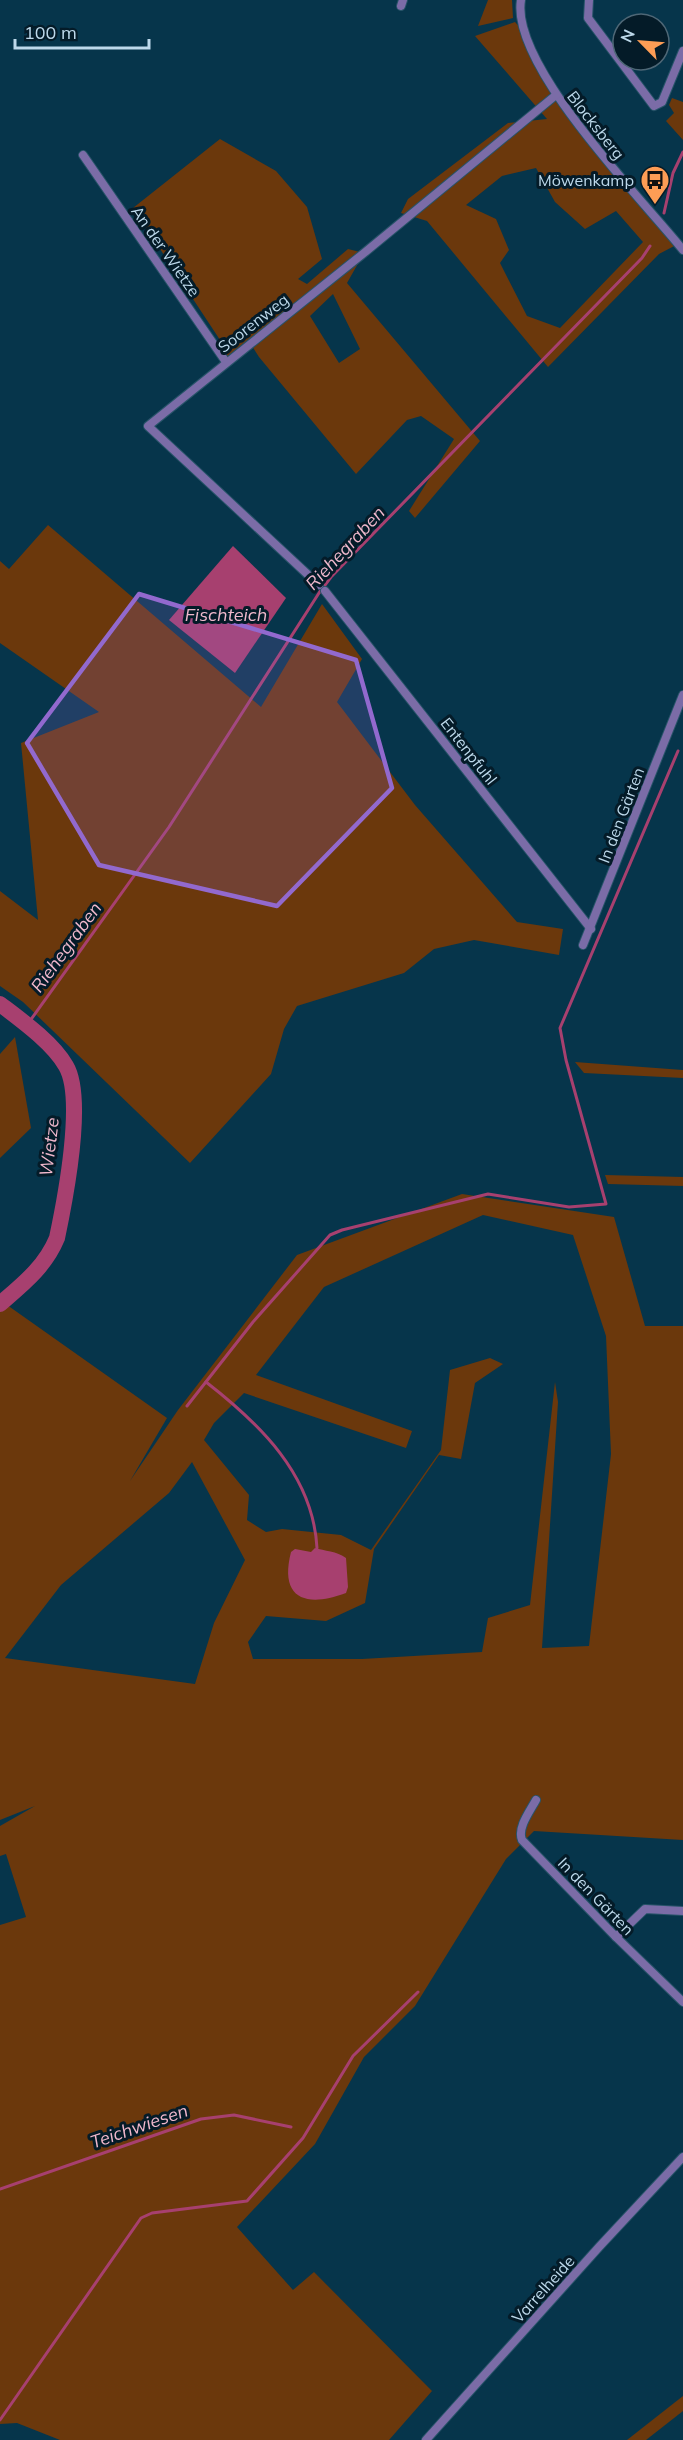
<svg xmlns="http://www.w3.org/2000/svg" width="683" height="2440" viewBox="0 0 683 2440" font-family="Mulish,sans-serif">
  <rect width="100%" height="100%" fill="#06354b"/>
  <g fill="#6b380c" fill-rule="evenodd">
    <polygon points="488,0 512,0 513,18 478,26"/>
    <path d="M515,22L522,30L556,95L678,244L659,254L548,367L427,221L401,213L408,199L508,123L547,119L475,36ZM536,168L555,202L585,229L616,211L643,242L560,328L527,316L500,263L509,250L496,219L466,205L502,176Z"/>
    <polygon points="672,98 683,102 683,140 666,121 674,113 669,105"/>
    <path d="M220,139L276,171L307,207L322,259L298,279L307,284L348,249L364,253L347,283L480,441L415,518L409,511L454,439L421,416L407,420L356,474L259,357L250,343L226,362L222,343L133,208ZM333,294L360,349L339,363L310,316Z"/>
    <polygon points="48,525 261,707 322,604 362,659 337,702 415,805 517,922 563,929 559,955 474,940 434,949 404,973 297,1006 284,1029 271,1074 190,1163 23,1002 0,986 0,891 38,920 21,743 99,712 0,643 0,561 9,569"/>
    <polygon points="15,1037 31,1128 0,1158 0,1054"/>
    <polygon points="575,1062 683,1070 683,1078 584,1073"/>
    <polygon points="605,1175 683,1177 683,1186 608,1184"/>
    <path d="M462,1194L614,1217L645,1326H683V1840L534,1831L506,1859L415,2006L364,2057L315,2144L237,2227L293,2290L314,2272L432,2391L389,2440H60L17,2423L0,2424V1925L26,1917L6,1854L0,1856V1826L35,1806L0,1820V1300L167,1418L130,1481L178,1410L297,1255ZM483,1215L573,1235L606,1336L611,1454L589,1646L542,1648L558,1402L555,1382L530,1605L488,1618L482,1652L362,1659H253L248,1642L266,1616L326,1621L365,1603L374,1549L439,1455L461,1459L475,1383L503,1364L490,1358L450,1370L441,1450L371,1550L341,1535L282,1529L266,1532L247,1520L249,1495L204,1440L214,1423L244,1393L406,1448L412,1431L256,1375L324,1287ZM192,1462L245,1560L214,1623L195,1684L5,1658L61,1585L169,1493Z"/>
    <polygon points="683,2396 683,2411 646,2440 627,2440"/>
  </g>
  <g fill="#a7406f">
    <polygon points="233,546 286,598 235,673 169,620"/>
    <path d="M315,1548C324,1551 337,1551 346,1558L348,1587L346,1593C306,1608 279,1599 291,1552L295,1549L311,1552Z"/>
  </g>
  <g fill="none" stroke-linecap="round" stroke-linejoin="round">
    <g stroke="#a7406f" stroke-width="3">
      <polyline points="664,213 673,173 683,152"/>
      <polyline points="27,1025 169,827 319,593 331,577 642,258 650,246"/>
      <path d="M206,1382C260,1424 313,1475 317,1548"/>
      <polyline points="187,1406 253,1322 330,1235 342,1230 488,1194 569,1207 606,1204 566,1060 560,1028 678,751"/>
      <polyline points="0,2189 201,2119 234,2115 291,2127"/>
      <polyline points="0,2420 141,2218 152,2213 247,2201 303,2138 353,2056 418,1992"/>
    </g>
    <path stroke="#a7406f" stroke-width="16" d="M0,1004C21,1020 53,1043 66,1066C85,1098 65,1200 57,1238C45,1267 23,1284 0,1304"/>
    <g stroke="#275368" stroke-width="10">
      <g id="street">
        <path d="M521,0C510,65 642,199 683,250"/>
        <polyline points="589,0 588,18 654,106 662,102 683,51"/>
        <polyline points="401,6 403,0"/>
        <polyline points="83,155 226,362"/>
        <polyline points="319,585 148,426 364,253 556,95"/>
        <polyline points="325,591 591,929"/>
        <polyline points="583,945 683,695"/>
        <path d="M536,1800C530,1811 517,1828 522,1840L616,1937L683,2002"/>
        <polyline points="616,1937 645,1909 683,1911"/>
        <polyline points="426,2440 599,2247 683,2157"/>
      </g>
    </g>
    <use href="#street" stroke="#7b6ca7" stroke-width="8"/>
  </g>
  <path fill="#9269ce" fill-opacity="0.2" stroke="#9269ce" stroke-width="4.5" stroke-linejoin="round" d="M139,594L356,660L392,788L277,906L99,865L27,743Z"/>
  <defs>
    <g id="bus-pin" transform="scale(1.5)"><path d="M0 17L-7.5 6A9.5 9.5 0 1 1 7.5 6Z" fill="#fd9d55" stroke="#041b28"/><path d="M-5-6H5V4H4V6H2V4H-2V6H-4V4H-5ZM-3.5-4V0h7V-4ZM-3.5 1.2v1.5H-2V1.2ZM2 1.2v1.5H3.5V1.2Z" fill="#111"/></g>
  </defs>
  <g fill-rule="evenodd">
    <use href="#bus-pin" x="655" y="180"/>
  </g>
  <g text-anchor="middle" dominant-baseline="central" stroke-width="6" stroke-linejoin="round" paint-order="stroke">
    <g font-size="16" fill="#bdd9eb" stroke="#041b28">
      <text transform="translate(596 125) rotate(52)">Blocksberg</text>
      <text transform="translate(166 251) rotate(55)">An der Wietze</text>
      <text transform="translate(253 323) rotate(-38)">Soorenweg</text>
      <text transform="translate(469 751) rotate(52)">Entenpfuhl</text>
      <text transform="translate(621 815) rotate(-69)">In den Gärten</text>
      <text transform="translate(596 1896) rotate(46)">In den Gärten</text>
      <text transform="translate(543 2289) rotate(-48)">Varrelheide</text>
    </g>
    <g font-size="16" fill="#bdd9eb" stroke="#041b28" text-anchor="end">
      <text x="634" y="180">Möwenkamp</text>
    </g>
    <g font-size="18" font-style="italic" fill="#f0b8cc" stroke="#041b28">
      <text transform="translate(345 548) rotate(-47)">Riehegraben</text>
      <text x="226" y="614">Fischteich</text>
      <text transform="translate(66 947) rotate(-54)">Riehegraben</text>
      <text transform="translate(49 1147) rotate(-83)">Wietze</text>
      <text transform="translate(139 2126) rotate(-19)">Teichwiesen</text>
    </g>
  </g>
  <g transform="translate(641 42) rotate(295)"><circle r="28" fill="#041b28" stroke="#4e6776" stroke-width="1.5"/>
  <path d="M0-4.5L10 22L0 15L-10 22Z" fill="#fd9d55"/>
  <text y="-9" font-size="16" font-weight="bold" text-anchor="middle" fill="#bdd9eb">N</text>
  </g>
  <path d="M15 39v9h134v-9" fill="none" stroke="#bdd9eb" stroke-width="3"/>
  <text x="24" y="39" font-size="18" fill="#bdd9eb" stroke="#041b28" stroke-width="4.5" paint-order="stroke">100 m</text>
</svg>
